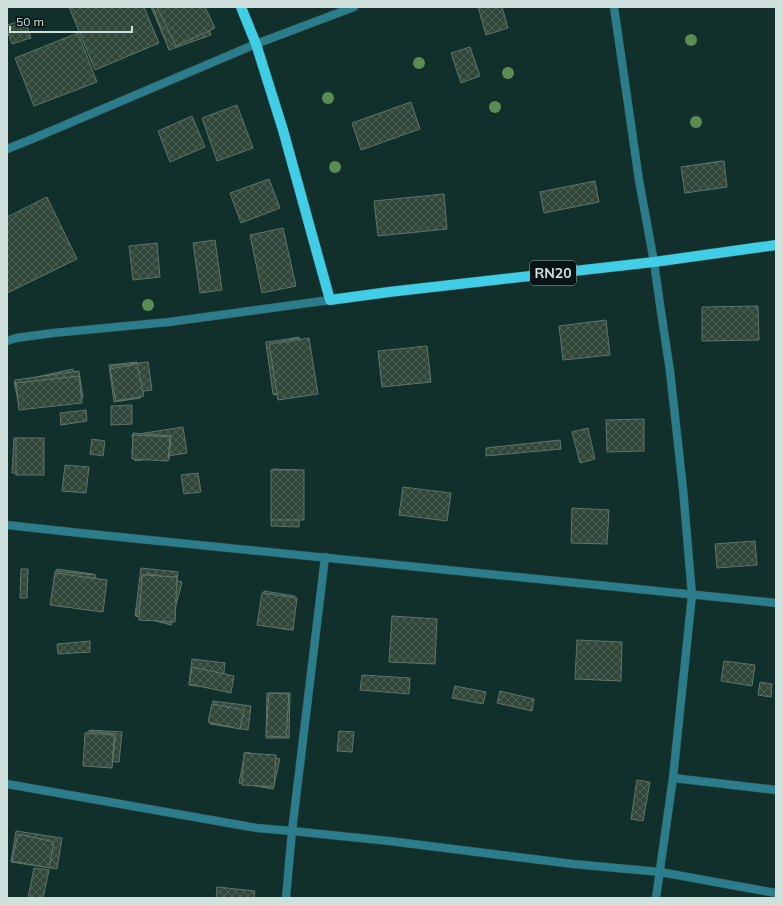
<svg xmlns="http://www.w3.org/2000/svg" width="783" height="905" viewBox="0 0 783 905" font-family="Mulish,sans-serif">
  <defs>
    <pattern id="building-cross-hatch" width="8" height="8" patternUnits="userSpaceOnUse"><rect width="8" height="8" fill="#30473a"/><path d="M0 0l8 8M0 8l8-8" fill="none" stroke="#4d6156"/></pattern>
  </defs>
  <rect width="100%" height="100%" fill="#112f2b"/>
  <g fill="url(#building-cross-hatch)" stroke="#5d7668">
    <polygon points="69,7 144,7 159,43 95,70"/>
    <polygon points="151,7 198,7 209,32 169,49"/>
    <polygon points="153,7 201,7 211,35 169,50"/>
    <polygon points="157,7 205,7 215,28 176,46"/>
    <polygon points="478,7 502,7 508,28 486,35"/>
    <polygon points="25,20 31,38 12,44 7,30 7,25"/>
    <polygon points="78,33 97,82 34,106 15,58"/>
    <polygon points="470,47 480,76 461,83 451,53"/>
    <polygon points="411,102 420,129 361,150 352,123"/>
    <polygon points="237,105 253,148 217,161 202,118"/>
    <polygon points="192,116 205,147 170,162 158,131"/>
    <polygon points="722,161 726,185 687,192 683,167"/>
    <polygon points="724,161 727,187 685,193 681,167"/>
    <polygon points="269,179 280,208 241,223 230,193"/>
    <polygon points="595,181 599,202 544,213 540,192"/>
    <polygon points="444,194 447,229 378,236 374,201"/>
    <polygon points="47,197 77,259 7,293 7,217"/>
    <polygon points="283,228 296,286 262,293 250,235"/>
    <polygon points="215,240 222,290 200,293 193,243"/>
    <polygon points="157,243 160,277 133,280 129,246"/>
    <polygon points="758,306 759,340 702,341 702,307"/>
    <polygon points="606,320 610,355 563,360 559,326"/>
    <polygon points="299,337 307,390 274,395 266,343"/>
    <polygon points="298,338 304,390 273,394 266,342"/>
    <polygon points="309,338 318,394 278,400 269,344"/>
    <polygon points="427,346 431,382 382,387 378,351"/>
    <polygon points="137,362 141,398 114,402 109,365"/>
    <polygon points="148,362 152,390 115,395 111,366"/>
    <polygon points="137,364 144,396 116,401 110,369"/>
    <polygon points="73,369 79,396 20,409 14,382"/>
    <polygon points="79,371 83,398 19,407 15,380"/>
    <polygon points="79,376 82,403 19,410 16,383"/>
    <polygon points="132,405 132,424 111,425 111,406"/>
    <polygon points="86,410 87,421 61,425 60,413"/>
    <polygon points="644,419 644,451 607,452 606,420"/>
    <polygon points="183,427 187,453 135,461 132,435"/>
    <polygon points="588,428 595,459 580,463 572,432"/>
    <polygon points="133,433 171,436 169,460 132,458"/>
    <polygon points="133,435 170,437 168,461 132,459"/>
    <polygon points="14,438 42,439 40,474 12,473"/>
    <rect x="16" y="438" width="28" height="37"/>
    <polygon points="92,439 105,441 103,456 90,454"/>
    <polygon points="560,440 561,449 486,456 486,448"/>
    <polygon points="65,465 89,467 86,493 62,491"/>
    <polygon points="273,469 301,470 299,527 271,526"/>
    <rect x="271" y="470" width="33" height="50"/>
    <polygon points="198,473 201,492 184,494 181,475"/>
    <polygon points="403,487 451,493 447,521 399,515"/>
    <polygon points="572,508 609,510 607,544 571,543"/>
    <polygon points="755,541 757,565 717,568 715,544"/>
    <polygon points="141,568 178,572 173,620 135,616"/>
    <polygon points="21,569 28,569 27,598 20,598"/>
    <polygon points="57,569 93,574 88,605 52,599"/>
    <polygon points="55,571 96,575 92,605 52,601"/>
    <polygon points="55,573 107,580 103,612 50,605"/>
    <polygon points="147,573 182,582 171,625 136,616"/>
    <polygon points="142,575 177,577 175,622 139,620"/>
    <polygon points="264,591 295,596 289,630 258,624"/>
    <polygon points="262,593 297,598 293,630 257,625"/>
    <polygon points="392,616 437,619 435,664 389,662"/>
    <polygon points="577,640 622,642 621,681 575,679"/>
    <polygon points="90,641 90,652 58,654 57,644"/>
    <polygon points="192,659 225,663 222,689 189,685"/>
    <polygon points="724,661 755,665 752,686 721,681"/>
    <polygon points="192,667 234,676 231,693 189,684"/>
    <polygon points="362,675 410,678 409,694 360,690"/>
    <polygon points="760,682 772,684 771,697 758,695"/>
    <polygon points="455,686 486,692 483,704 452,698"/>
    <polygon points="500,691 534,699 532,711 497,703"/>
    <polygon points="267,693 290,693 289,738 266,738"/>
    <polygon points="269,693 289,694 286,737 266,736"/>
    <polygon points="213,701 251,706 248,730 210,724"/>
    <polygon points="212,704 244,710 240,729 208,722"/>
    <polygon points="90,730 122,732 119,762 87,760"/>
    <polygon points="88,731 116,734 112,767 84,764"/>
    <polygon points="339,731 354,732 352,752 337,751"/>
    <polygon points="85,733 114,735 112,768 83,766"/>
    <polygon points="245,752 280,759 273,789 239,783"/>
    <polygon points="244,753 276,755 274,787 242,785"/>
    <polygon points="637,780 650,782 643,821 631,819"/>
    <polygon points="16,831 62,838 57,869 11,862"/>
    <polygon points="18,834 54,842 49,868 12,861"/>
    <polygon points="34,868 49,870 43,898 28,898"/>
    <polygon points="217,887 255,891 254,898 216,898"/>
  </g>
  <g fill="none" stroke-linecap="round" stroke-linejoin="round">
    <g stroke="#2f4b47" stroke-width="9">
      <g id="minor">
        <polyline points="614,7 639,180 654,262 660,305 670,371 683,489 692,595 673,778 656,898"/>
        <polyline points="7,149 32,139 256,44"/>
        <polyline points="7,341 16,338 53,333 169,322 330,300"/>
        <polyline points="7,525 80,533 776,603"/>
        <polyline points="325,557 292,831 389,841 573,864 660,872 776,893"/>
        <polyline points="673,778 776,790"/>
        <polyline points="7,784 257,828 292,831 286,898"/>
      </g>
    </g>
    <g stroke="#2f4b47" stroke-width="9">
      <polyline id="tertiary" points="256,44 354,7"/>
    </g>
    <g stroke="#2f4b47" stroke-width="11">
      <polyline id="primary" points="241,7 256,44 283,130 330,300 389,292 654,262 776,245"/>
    </g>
    <use href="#minor" stroke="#2b7d8c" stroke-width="8"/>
    <use href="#tertiary" stroke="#2b7d8c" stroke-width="8"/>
    <use href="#primary" stroke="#40cde6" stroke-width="10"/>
  </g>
  <g fill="#5d8c52">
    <circle cx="691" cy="40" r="6"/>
    <circle cx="419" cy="63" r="6"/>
    <circle cx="508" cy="73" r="6"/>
    <circle cx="328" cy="98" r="6"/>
    <circle cx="495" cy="107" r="6"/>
    <circle cx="696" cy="122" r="6"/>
    <circle cx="335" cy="167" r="6"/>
    <circle cx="148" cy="305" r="6"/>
  </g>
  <g text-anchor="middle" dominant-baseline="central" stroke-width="3.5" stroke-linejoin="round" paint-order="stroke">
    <rect fill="#081413" stroke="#93a3a0" stroke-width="1" x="530" y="261" width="46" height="24" rx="3"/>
    <g font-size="14" font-weight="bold" fill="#cfe0dd">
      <text x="553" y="273">RN20</text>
    </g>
  </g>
  <rect width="783" height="905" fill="none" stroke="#cfe0dd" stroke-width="16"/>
  <path d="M10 26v6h122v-6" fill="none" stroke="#cfe0dd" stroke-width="2"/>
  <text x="16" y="26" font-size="12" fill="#cfe0dd" stroke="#081413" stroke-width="3" paint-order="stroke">50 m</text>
</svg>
